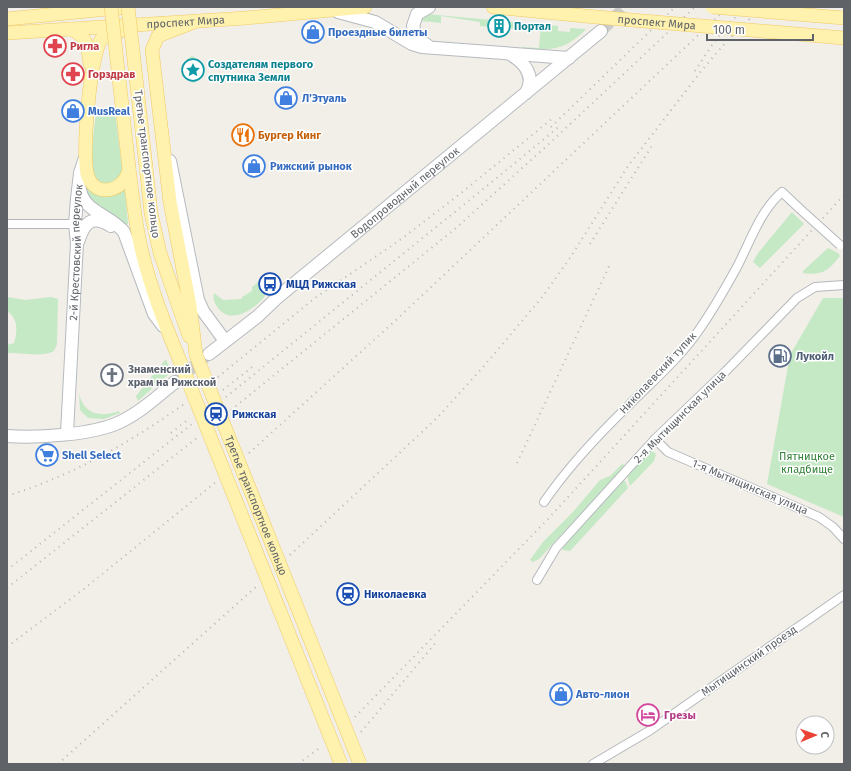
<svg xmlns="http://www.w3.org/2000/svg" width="851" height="771" viewBox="0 0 851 771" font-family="'Fira Sans',sans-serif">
  <rect width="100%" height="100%" fill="#f1efe8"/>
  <g fill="#c5e8c5">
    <path d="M426,14L558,26V31L570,32V28L586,29C574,42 560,50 542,49V51L522,49V47L539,48L541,25L522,24V26L514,25V29L507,28V23L491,21V27L480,26V22L441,16V23L422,21L423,16Z"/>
    <path d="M192,56C203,61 204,78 193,83L185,76C183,68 183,60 192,56Z"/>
    <path d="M112,109L115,112L123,176C119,178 114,183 110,184C102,186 95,179 93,173C90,164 94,125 96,114L99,111Z"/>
    <polygon points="86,188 92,191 125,189 128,224 124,224 90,204"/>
    <polygon points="792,212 804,224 760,268 753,262 758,253"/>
    <path d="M828,248L838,253L840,256C829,270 822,276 803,273V271Z"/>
    <path d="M264,278L270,288C263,304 233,328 218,308C214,303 213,299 214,293L223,300L242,299V297L252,291V287Z"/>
    <path d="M7,297L25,300L51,297L58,299L57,344L54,351C40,358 23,352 7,353V345L14,343C18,332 18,318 7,311Z"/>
    <polygon points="823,298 844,298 844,517 767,484 790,355"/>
    <polygon points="166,359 171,372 138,401 136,396"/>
    <path d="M79,393C83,414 101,418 119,411L120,413L104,419L88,418L80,410Z"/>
    <polygon points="651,450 656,454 654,461 630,486 627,476"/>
    <polygon points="623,463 624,467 621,470 539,559 533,562 530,560 543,542 573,512 600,480 610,476"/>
    <polygon points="622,480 625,481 628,488 570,551 563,550 562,547"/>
  </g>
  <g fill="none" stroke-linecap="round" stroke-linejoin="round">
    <g stroke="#ccccc8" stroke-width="12" stroke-dasharray="12 6" stroke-linecap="butt">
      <polyline points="601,31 625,7"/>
      <polyline points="175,382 205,357"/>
    </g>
    <g stroke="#b5b8bc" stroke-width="10">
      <g id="street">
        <polyline points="7,224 75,224"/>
        <polyline points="655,439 668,452 819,517 833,527 844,539"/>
        <path d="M544,502C568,467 598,435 629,405C654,380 682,356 701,327C714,308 726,287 737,267C750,242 760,211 782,192L800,209"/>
        <polyline points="537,580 556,548 655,439 726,371 797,298 815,287 844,285"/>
        <polyline points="593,764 649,731 844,595"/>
      </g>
    </g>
    <g stroke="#b6babf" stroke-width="14">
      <g id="secondary">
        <polyline points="338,12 375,22 412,44 422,47 569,58"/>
        <polyline points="427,45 417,39 413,26 417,14 429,7"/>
        <path d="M510,54C525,63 536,76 526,93"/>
        <polyline points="170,161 198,300 203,311 225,341"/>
        <path d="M80,189C83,212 111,215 124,232L154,314L163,326"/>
        <path d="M78,242C84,223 91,214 111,226"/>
        <path id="s1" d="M209,354L258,316L279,296L601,31"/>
        <path id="s2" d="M67,433L77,243L75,224L77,199L80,173L85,158"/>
        <path d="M7,436C37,438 93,435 120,422C141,412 158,396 175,382"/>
      </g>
    </g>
    <g stroke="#f2c960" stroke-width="14">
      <g id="primary">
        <polyline points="493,7 596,17"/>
        <polyline points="7,19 127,7"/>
        <path d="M70,29C87,35 88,47 90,64"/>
        <path d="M123,30L102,38C90,53 81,159 88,177C97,199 126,191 129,168"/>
        <path id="s3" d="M7,33L246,18L365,7"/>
        <polyline points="146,167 151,213 160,253 189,336"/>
        <path d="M129,169C132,191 134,212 138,233C146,277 163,320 180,361"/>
        <polyline points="196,355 190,306 170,202 152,50 158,36 197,21"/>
      </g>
    </g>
    <use href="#street" stroke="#fff" stroke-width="8"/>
    <use href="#secondary" stroke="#fff" stroke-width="12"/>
    <use href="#primary" stroke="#fff2af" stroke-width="13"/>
    <g stroke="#b6b7b8" stroke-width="2" stroke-dasharray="1 5" stroke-linecap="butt">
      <polyline points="695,71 714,42 744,7"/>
      <polyline points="551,127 675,7"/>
      <polyline points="590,244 653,144"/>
      <polyline points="218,377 315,298 400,240 460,194 553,118"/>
      <polyline points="223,390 256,364"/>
      <polyline points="226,397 498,177 561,125"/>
      <polyline points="231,410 456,228 551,142 695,7"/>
      <polyline points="171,433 190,418"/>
      <polyline points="249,453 395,321 728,7"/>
      <polyline points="517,463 611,262"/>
      <path d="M7,496C71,476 130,443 184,404"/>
      <polyline points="290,555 438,417 484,366 543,296 570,258 628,166 702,70 727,41 762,7"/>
      <polyline points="7,570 192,424"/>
      <polyline points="7,588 198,437"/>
      <polyline points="7,647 85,588 216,482"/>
      <polyline points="355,717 548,519 844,195"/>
      <polyline points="361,732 438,640"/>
      <polyline points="58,764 258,585"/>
      <polyline points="298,764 322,746"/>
    </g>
    <g stroke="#b5b8bc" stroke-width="10" stroke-linecap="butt">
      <polyline id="street-bridge" points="800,209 840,245"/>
    </g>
    <g stroke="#f2c960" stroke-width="14" stroke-linecap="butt">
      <g id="primary-bridge">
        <polyline points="111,7 129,168"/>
        <polyline points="128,7 146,167"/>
        <polyline points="712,7 844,18"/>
        <path id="s4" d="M596,17L844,38"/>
        <path id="s5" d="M196,355L360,764"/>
        <polyline points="180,361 341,764"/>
      </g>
    </g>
    <use href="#street-bridge" stroke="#fff" stroke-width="8"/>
    <use href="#primary-bridge" stroke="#fff2af" stroke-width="13"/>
  </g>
  <defs>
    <g id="building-ring" transform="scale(1.15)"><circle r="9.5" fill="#fff" stroke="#0f9aa8" stroke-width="1.5"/><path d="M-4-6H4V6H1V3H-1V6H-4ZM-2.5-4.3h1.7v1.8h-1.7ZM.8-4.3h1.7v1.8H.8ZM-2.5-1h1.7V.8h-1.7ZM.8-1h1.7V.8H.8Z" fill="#0f9aa8"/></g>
    <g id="shop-ring" transform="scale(1.15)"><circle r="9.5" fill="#fff" stroke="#3f7fe0" stroke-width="1.5"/><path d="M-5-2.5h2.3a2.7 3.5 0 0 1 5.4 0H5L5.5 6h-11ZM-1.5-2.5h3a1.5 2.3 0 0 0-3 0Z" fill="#3f7fe0"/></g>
    <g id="pharmacy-ring" transform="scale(1.15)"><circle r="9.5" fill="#fff" stroke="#e0444e" stroke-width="1.5"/><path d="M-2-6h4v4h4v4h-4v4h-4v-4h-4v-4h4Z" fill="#e0444e"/></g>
    <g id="sight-ring" transform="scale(1.15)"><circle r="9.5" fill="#fff" stroke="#0f9aa8" stroke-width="1.5"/><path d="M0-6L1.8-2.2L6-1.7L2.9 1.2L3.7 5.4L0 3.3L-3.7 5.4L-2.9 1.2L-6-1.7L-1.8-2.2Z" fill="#0f9aa8"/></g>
    <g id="restaurant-ring" transform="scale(1.15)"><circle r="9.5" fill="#fff" stroke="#e8710a" stroke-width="1.5"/><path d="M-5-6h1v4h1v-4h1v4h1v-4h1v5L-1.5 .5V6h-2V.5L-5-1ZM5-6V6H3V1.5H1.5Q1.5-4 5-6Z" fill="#e8710a"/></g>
    <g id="bus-ring" transform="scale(1.15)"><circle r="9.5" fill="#fff" stroke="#1a4fb4" stroke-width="1.5"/><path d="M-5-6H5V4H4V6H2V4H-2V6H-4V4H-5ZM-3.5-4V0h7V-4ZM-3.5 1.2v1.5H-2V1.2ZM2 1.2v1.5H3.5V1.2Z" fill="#1a4fb4"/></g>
    <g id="fuel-ring" transform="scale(1.15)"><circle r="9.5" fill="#fff" stroke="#5c6f8a" stroke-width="1.5"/><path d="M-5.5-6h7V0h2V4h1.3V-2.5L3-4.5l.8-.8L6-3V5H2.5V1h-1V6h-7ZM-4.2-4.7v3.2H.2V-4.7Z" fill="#5c6f8a"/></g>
    <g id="church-ring" transform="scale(1.15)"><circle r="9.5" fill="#fff" stroke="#6b7280" stroke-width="1.5"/><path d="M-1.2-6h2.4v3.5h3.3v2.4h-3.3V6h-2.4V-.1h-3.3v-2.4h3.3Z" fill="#6b7280"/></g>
    <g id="station-ring" transform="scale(1.15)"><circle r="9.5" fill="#fff" stroke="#1a4fb4" stroke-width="1.5"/><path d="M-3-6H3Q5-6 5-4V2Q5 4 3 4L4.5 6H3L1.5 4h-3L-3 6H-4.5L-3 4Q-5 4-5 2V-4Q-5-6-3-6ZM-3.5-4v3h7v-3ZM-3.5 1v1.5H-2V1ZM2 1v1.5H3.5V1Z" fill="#1a4fb4"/></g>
    <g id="supermarket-ring" transform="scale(1.15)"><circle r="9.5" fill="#fff" stroke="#3f7fe0" stroke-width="1.5"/><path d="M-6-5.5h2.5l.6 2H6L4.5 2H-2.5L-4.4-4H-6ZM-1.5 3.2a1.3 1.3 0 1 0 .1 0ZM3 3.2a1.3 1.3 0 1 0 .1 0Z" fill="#3f7fe0"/></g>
    <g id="hotel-ring" transform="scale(1.15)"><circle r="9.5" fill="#fff" stroke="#d1479c" stroke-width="1.5"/><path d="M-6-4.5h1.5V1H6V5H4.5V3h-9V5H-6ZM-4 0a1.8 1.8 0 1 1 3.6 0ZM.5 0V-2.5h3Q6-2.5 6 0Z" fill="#d1479c"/></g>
  </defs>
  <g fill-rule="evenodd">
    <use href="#building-ring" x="499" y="26"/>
    <use href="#shop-ring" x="313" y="32"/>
    <use href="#pharmacy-ring" x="55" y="46"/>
    <use href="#sight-ring" x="193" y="70"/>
    <use href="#pharmacy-ring" x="73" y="74"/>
    <use href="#shop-ring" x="286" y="98"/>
    <use href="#shop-ring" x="73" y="111"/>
    <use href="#restaurant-ring" x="243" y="135"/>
    <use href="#shop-ring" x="254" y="166"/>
    <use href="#bus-ring" x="270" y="284"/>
    <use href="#fuel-ring" x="780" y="356"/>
    <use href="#church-ring" x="112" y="375"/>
    <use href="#station-ring" x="216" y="414"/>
    <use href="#supermarket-ring" x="47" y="455"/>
    <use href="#station-ring" x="348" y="594"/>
    <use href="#shop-ring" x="561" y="694"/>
    <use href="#hotel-ring" x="648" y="715"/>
  </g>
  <g text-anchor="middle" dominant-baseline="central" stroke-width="3" stroke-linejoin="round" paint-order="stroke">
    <g font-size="11" fill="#5f6368" stroke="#fff">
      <text stroke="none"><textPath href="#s3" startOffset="179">проспект Мира</textPath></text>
      <text stroke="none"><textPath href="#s4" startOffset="61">проспект Мира</textPath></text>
      <text transform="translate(147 164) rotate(83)">Третье транспортное кольцо</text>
      <text stroke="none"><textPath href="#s1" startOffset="254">Водопроводный переулок</textPath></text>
      <text stroke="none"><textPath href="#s2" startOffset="181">2-й Крестовский переулок</textPath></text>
      <text transform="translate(658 373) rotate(-47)">Николаевский тупик</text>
      <text transform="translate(680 417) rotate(-45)">2-я Мытищинская улица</text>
      <text transform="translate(750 487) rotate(23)">1-я Мытищинская улица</text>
      <text stroke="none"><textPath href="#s5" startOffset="162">Третье транспортное кольцо</textPath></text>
      <text transform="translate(749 661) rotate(-35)">Мытищинский проезд</text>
    </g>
    <g font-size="11" font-weight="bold" fill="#0d838f" stroke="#fff" text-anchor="start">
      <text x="514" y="26">Портал</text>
      <text x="208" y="64">Создателям первого<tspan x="208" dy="13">спутника Земли</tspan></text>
    </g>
    <g font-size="11" font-weight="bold" fill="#366cbe" stroke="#fff" text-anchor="start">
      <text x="328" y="32">Проездные билеты</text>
      <text x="302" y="98">Л’Этуаль</text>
      <text x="88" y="111">MusReal</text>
      <text x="270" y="166">Рижский рынок</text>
      <text x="62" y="455">Shell Select</text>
      <text x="576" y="694">Авто-лион</text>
    </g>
    <g font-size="11" font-weight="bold" fill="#be3a42" stroke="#fff" text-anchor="start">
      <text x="70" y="46">Ригла</text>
      <text x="88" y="74">Горздрав</text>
    </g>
    <g font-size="11" font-weight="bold" fill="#c56008" stroke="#fff" text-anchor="start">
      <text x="258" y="135">Бургер Кинг</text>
    </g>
    <g font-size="11" font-weight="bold" fill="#164399" stroke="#fff" text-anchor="start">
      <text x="286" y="284">МЦД Рижская</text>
      <text x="232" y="414">Рижская</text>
      <text x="364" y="594">Николаевка</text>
    </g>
    <g font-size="11" font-weight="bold" fill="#4e5e75" stroke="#fff" text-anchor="start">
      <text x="796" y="356">Лукойл</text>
    </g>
    <g font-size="11" font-weight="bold" fill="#5b616d" stroke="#fff" text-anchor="start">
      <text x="128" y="369">Знаменский<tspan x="128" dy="13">храм на Рижской</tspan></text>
    </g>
    <g font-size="11" fill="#348238" stroke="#fff">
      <text x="807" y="456">Пятницкое<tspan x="807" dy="13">кладбище</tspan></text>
    </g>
    <g font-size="11" font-weight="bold" fill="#b23c85" stroke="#fff" text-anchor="start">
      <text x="664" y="715">Грезы</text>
    </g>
  </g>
  <rect width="851" height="771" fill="none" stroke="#5f6368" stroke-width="16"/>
  <g transform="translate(815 735) rotate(88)"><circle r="19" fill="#ffffff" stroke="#bfc1c3"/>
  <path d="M0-3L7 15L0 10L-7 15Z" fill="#ea4335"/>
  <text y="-6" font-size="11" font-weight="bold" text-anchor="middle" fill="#5f6368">С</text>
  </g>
  <path d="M707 34v6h106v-6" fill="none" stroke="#5f6368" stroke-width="2"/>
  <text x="713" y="34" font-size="12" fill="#5f6368" stroke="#ffffff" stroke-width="3" paint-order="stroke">100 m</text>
</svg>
